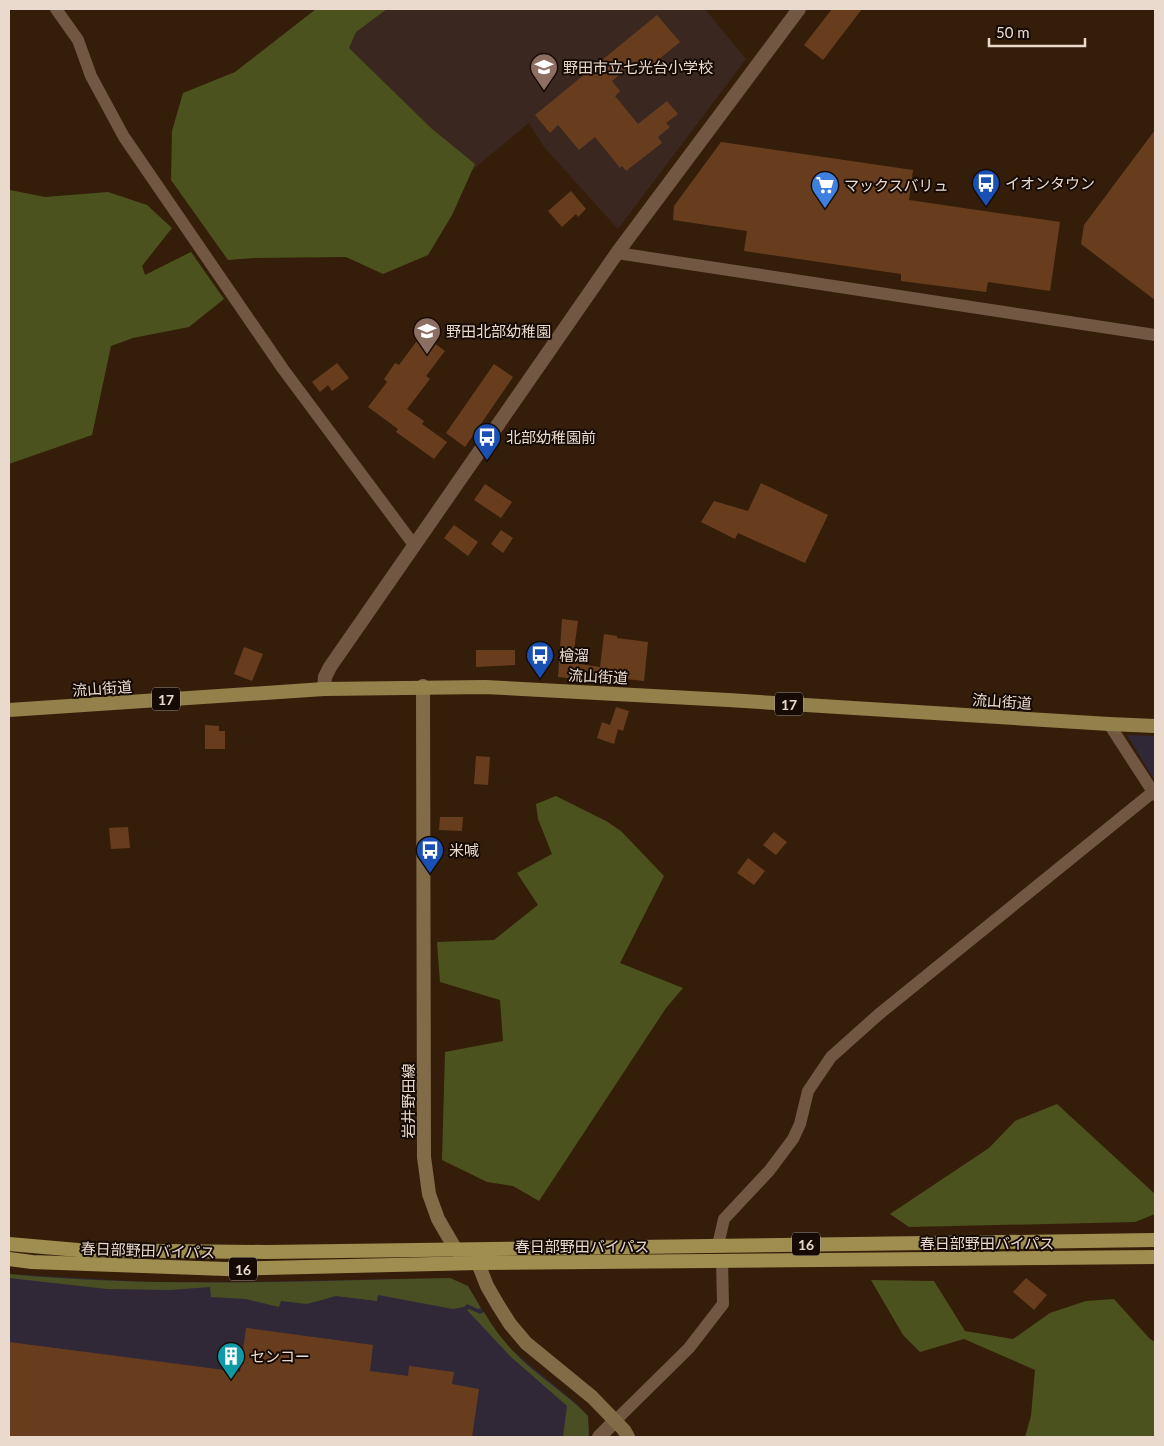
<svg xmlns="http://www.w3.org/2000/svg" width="1164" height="1446" viewBox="0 0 1164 1446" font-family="Lato,'Noto Sans JP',sans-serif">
  <rect width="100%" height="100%" fill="#351e09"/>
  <g fill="#312837">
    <polygon points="1127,735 1155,736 1155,781"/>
    <polygon points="9,1274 147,1282 241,1282 450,1278 468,1286 492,1327 512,1350 578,1405 588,1416 589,1435 587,1437 9,1437"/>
  </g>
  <polygon fill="#392720" points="355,9 705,9 746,59 618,229 544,147 529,123 452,187 326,32"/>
  <g fill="#494f23">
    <path d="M9,1274C155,1288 303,1281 450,1278L468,1286L481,1308L478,1309L467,1304L464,1307L453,1309L378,1295L377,1301L336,1296L307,1304L281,1301L279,1307L246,1299L211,1297L210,1287L170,1290L107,1289L9,1278Z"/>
    <path d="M469,1309L480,1314L484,1312C492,1326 501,1338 512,1350C535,1375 565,1392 588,1416L589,1435L587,1437H563L567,1406L511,1357L467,1310Z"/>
  </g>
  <g fill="#4b521d">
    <polygon points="316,9 387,9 356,32 349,48 431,128 475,164 452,215 428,255 383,274 346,257 253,258 228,260 171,180 172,131 183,93 235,72"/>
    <polygon points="9,188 10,190 45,197 108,192 147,205 172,228 142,266 145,275 191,252 224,299 189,327 133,338 111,346 92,435 9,464"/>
    <polygon points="556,796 606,821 621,831 664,876 620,963 683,988 666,1008 539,1201 513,1186 487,1182 442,1160 445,1052 503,1041 500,1000 440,982 437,942 494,940 538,905 517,873 552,854 538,819 536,804"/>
    <polygon points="1057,1104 1155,1194 1155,1214 1135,1222 909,1227 890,1214 989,1148 1015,1121"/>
    <polygon points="871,1280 934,1281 965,1331 1013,1339 1050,1313 1086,1301 1114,1299 1149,1338 1155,1342 1155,1437 1025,1437 1031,1416 1035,1370 964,1339 920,1352 903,1335"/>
  </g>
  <g fill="#683d1e">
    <polygon points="832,9 862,9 823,60 804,45"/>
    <polygon points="657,15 680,42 642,73 633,63 612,81 620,91 615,96 638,124 667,101 678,114 666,123 670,127 658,137 662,143 626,171 622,166 620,168 595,137 579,150 558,125 550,133 535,115"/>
    <polygon points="1155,130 1155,300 1081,244 1084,225"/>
    <polygon points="721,142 913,170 909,200 1060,222 1050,291 988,282 986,292 901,281 901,274 744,251 747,231 673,220 674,206"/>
    <polygon points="571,191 586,209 578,217 576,214 562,227 548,211"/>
    <polygon points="422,334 445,351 426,376 430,379 407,409 424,421 422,424 447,442 434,459 396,432 398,429 368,407 387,382 384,379 395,363 399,365"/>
    <polygon points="337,363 349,378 332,391 328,385 320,392 312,382"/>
    <polygon points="494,364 513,377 465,447 446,433"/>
    <polygon points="761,483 828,515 805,563 738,533 735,539 701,522 714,501 748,511"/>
    <polygon points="485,484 512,502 501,518 474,500"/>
    <polygon points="454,525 478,542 468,556 444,538"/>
    <polygon points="501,530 513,538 503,553 491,544"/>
    <polygon points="562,619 578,621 574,650 580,650 579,664 600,667 604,634 617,636 617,638 648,642 644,681 617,678 617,682 606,681 577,677 577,679 558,677"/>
    <polygon points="244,647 263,654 252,681 234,674"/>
    <polygon points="476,650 515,650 515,665 476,667"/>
    <polygon points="616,707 629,711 623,731 618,729 614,744 597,738 602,722 610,725"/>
    <polygon points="205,725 219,726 219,731 225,731 225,749 205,749"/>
    <polygon points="476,756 490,757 488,785 474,784"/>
    <polygon points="440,817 463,817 462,831 439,830"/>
    <polygon points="128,827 130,848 111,849 109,828"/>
    <polygon points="774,832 787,842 776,855 763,845"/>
    <polygon points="748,858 765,871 754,885 737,873"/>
    <polygon points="1026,1278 1047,1295 1034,1310 1013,1292"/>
    <polygon points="246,1328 373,1345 370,1371 408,1376 409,1366 454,1372 452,1384 479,1389 472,1437 9,1437 9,1342 240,1372"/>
  </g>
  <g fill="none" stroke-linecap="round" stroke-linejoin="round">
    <g stroke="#725742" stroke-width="12">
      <polyline points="56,9 78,40 91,76 124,137 283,369 414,545"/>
      <polyline points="617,253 1155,335"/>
      <polyline points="1109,724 1155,795"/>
      <polyline points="718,1245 724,1219 769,1171 793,1139 800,1124 808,1091 831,1057 878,1015 1153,792"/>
      <polyline points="615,1421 689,1348 723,1304 722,1261"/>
    </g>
    <g stroke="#725742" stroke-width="14">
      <polyline points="324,689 325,677 330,667 617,253 799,9"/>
      <polyline points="599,1437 615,1421"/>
    </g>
    <polyline stroke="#826c47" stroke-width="14" points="423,686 424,1157 429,1194 438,1219 456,1250 478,1263 487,1286 498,1305 510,1324 526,1343 592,1397 624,1430 628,1437"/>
    <polyline stroke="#93814c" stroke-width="14" points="9,710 324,689 485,687 728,700 1109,724 1155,726"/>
    <g stroke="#9e8f50" stroke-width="14">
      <polyline points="9,1244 78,1250 266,1252 1155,1240"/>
      <polyline points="9,1259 32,1262 226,1269 478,1263 1155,1257"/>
    </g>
  </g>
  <defs>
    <g id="school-pin" transform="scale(1.4375)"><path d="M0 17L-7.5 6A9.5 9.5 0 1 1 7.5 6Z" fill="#8d6e63" stroke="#150b04"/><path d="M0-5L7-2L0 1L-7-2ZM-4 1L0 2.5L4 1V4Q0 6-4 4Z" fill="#fff"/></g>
    <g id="bus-pin" transform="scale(1.4375)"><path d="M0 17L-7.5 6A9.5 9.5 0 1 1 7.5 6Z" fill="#1a4fb4" stroke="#150b04"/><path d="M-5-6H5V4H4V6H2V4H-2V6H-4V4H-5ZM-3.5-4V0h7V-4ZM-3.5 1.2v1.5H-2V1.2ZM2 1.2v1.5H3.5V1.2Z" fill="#fff"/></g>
    <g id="supermarket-pin" transform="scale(1.4375)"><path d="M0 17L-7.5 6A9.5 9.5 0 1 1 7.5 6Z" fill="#3f7fe0" stroke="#150b04"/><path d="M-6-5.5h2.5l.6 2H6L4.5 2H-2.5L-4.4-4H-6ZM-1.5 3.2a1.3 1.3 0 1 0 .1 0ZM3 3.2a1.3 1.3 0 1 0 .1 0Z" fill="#fff"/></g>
    <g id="building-pin" transform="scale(1.4375)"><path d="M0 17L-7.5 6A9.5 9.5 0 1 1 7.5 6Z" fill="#0f9aa8" stroke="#150b04"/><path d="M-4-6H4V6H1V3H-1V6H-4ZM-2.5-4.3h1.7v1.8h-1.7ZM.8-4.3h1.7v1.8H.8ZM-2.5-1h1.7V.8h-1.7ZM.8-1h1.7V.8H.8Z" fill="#fff"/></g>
  </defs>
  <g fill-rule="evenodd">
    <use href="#school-pin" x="544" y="67"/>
    <use href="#bus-pin" x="986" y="183"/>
    <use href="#supermarket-pin" x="825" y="185"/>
    <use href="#school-pin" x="427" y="331"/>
    <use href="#bus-pin" x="487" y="437"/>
    <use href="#bus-pin" x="540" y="655"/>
    <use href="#bus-pin" x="430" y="850"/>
    <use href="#building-pin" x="231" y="1356"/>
  </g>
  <g text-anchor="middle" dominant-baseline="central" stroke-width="4" stroke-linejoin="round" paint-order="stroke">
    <g fill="#150b04" stroke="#aa9c91" stroke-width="1">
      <rect x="152" y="687.5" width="28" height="23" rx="4"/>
      <rect x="775" y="692.5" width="28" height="23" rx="4"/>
      <rect x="792" y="1232.5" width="28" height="23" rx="4"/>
      <rect x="229" y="1257.5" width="28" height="23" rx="4"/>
    </g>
    <g font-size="14" font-weight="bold" fill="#eadace">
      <text x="166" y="699">17</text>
      <text x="789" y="704">17</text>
      <text x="806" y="1244">16</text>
      <text x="243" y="1269">16</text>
    </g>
    <g font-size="15" fill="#eadace" stroke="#150b04" text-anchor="start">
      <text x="563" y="67">野田市立七光台小学校</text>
      <text x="1005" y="183">イオンタウン</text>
      <text x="844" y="185">マックスバリュ</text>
      <text x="446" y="331">野田北部幼稚園</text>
      <text x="506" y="437">北部幼稚園前</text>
      <text x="559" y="655">檜溜</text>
      <text x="449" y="850">米喊</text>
      <text x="250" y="1356">センコー</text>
    </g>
    <g font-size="15" fill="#eadace" stroke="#150b04">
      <text transform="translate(598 676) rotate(3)">流山街道</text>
      <text transform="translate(102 688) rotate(-4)">流山街道</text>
      <text transform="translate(1002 701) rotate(4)">流山街道</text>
      <text transform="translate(408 1101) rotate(-90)">岩井野田線</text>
      <text x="987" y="1243">春日部野田バイパス</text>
      <text x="582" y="1246">春日部野田バイパス</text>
      <text transform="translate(148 1250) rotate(2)">春日部野田バイパス</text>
    </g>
  </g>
  <rect width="1164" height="1446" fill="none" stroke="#eadace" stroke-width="20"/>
  <path d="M989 38v8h96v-8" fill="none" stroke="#eadace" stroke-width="2.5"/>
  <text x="996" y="38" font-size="15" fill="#eadace" stroke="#150b04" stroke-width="4" paint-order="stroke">50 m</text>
</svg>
